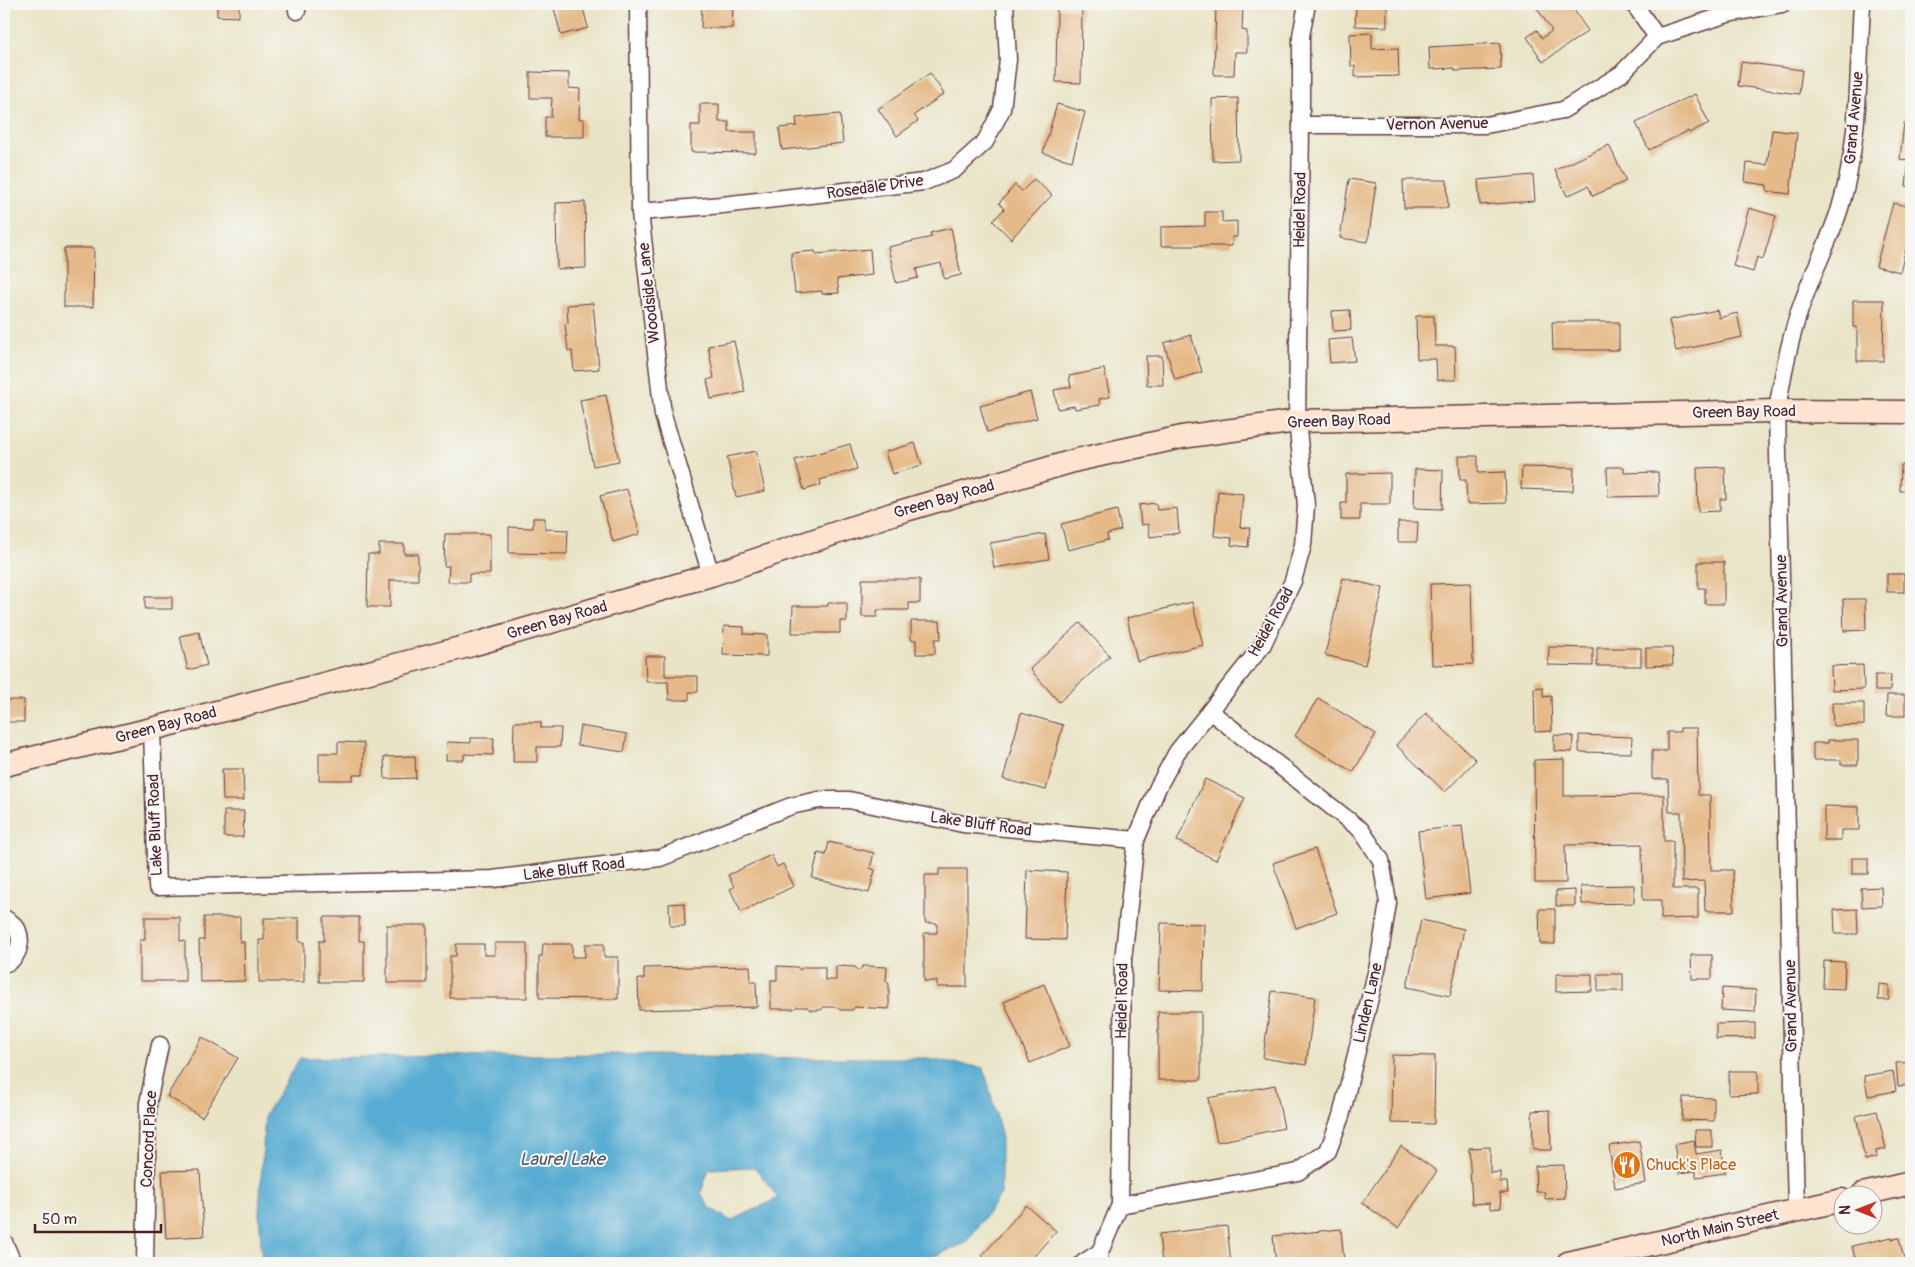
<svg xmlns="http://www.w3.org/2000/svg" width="1915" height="1267" viewBox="0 0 1915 1267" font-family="Pangolin,sans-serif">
  <rect width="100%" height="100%" fill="#f6f6f2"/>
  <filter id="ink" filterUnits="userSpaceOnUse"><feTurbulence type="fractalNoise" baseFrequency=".02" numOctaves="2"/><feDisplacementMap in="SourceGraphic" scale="10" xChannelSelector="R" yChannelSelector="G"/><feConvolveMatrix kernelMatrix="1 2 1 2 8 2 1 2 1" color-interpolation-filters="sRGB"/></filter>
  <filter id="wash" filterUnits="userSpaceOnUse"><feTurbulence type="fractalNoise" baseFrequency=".0096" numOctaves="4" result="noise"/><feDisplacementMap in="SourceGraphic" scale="20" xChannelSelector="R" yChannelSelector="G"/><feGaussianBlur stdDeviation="1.12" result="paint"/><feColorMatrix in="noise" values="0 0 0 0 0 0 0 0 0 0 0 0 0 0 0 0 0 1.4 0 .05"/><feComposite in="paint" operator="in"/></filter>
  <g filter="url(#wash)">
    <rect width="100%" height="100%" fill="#e9e4c6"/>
    <path fill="#56acd2" stroke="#50667e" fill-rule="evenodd" d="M603,1054L801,1058H928L984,1068L1001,1133V1194L966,1243L917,1263H262L259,1212L265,1115L300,1058ZM755,1167L778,1198L731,1221L709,1207L701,1193L709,1169Z"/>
    <g id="blocks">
      <g fill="#e5ba88">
        <polygon points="217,4 239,4 239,17 217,16"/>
        <polygon points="553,4 582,4 588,28 561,35"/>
        <polygon points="702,4 733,4 732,28 701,28"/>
        <polygon points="781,4 804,4 804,5 781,8"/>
        <polygon points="1356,4 1387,4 1387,27 1355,26"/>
        <polygon points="1543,4 1570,4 1588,31 1543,62 1527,37 1537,30 1542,38 1552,31 1537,8"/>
        <polygon points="1216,6 1243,6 1242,30 1247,31 1247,52 1235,52 1234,75 1214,75"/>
        <polygon points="1057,8 1082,9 1081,83 1056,82"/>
        <polygon points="1372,33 1372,49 1398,48 1399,76 1355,77 1355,66 1351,66 1350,34"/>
        <polygon points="1500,43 1501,69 1455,71 1455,68 1430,69 1429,47"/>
        <polygon points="1741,62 1802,70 1799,94 1738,86"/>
        <polygon points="530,72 569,73 569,88 580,89 579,119 584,119 584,137 545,137 545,117 551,117 552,98 530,98"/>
        <polygon points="930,73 944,94 914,115 918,121 897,136 878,109"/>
        <polygon points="1695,94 1709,123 1689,133 1688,131 1649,150 1636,123"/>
        <polygon points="1238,98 1239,160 1213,161 1212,99"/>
        <polygon points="700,104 719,104 719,122 729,122 729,132 756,132 756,153 691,152 691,125 700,125"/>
        <polygon points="1057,104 1085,112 1072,161 1043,153"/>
        <polygon points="840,114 843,143 782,150 779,128 797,126 796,118"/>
        <polygon points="1904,123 1911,124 1911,187 1906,186 1909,160 1900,159"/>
        <polygon points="1772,130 1797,133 1790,194 1767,191 1767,185 1745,182 1747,163 1767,165"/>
        <polygon points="1609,145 1626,181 1593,196 1588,186 1567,196 1555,170"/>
        <polygon points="1533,175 1535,201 1480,205 1478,180"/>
        <polygon points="1034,179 1052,195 1011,239 993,221 1004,209 999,203 1015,185 1022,191"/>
        <polygon points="1349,179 1376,183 1368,242 1340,238"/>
        <polygon points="1403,180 1447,180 1448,208 1404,208"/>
        <polygon points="585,202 586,268 557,269 556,203"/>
        <polygon points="1893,203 1911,207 1911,249 1906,248 1900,272 1876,266"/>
        <polygon points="1749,208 1776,216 1763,259 1757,257 1753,272 1733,266"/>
        <polygon points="1205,212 1222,212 1222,222 1237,221 1237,237 1232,237 1232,246 1161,246 1161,227 1205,226"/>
        <polygon points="951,228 961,275 944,279 941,263 916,269 918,278 896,283 888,247 932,237 930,233"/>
        <polygon points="64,248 94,248 93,307 64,307"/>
        <polygon points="870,249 872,275 837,279 839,293 822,294 822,291 795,293 791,253 815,251 816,254"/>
        <polygon points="1853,300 1884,300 1883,361 1857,361 1857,327 1853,327"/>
        <polygon points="593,303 599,369 574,371 572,351 568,351 565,324 568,323 567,305"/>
        <polygon points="1350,310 1351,330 1333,331 1332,311"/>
        <polygon points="1717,310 1719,318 1737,313 1742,337 1676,351 1669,320"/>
        <polygon points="1416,316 1434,316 1435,346 1455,346 1456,380 1437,380 1436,359 1417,359"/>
        <polygon points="1552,322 1619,322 1619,350 1553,350"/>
        <polygon points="1191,335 1202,372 1175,380 1164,343"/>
        <polygon points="1352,338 1355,361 1330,363 1328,340"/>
        <polygon points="734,341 745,392 711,399 707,380 714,378 708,346"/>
        <polygon points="1146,356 1162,356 1163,385 1147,385"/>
        <polygon points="1104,369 1110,397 1099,399 1100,405 1075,409 1074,406 1058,409 1054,390 1071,387 1069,376"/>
        <polygon points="1030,392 1037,418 987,432 980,406"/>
        <polygon points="606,395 619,461 593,466 580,400"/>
        <polygon points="915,443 922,465 892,474 885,452"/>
        <polygon points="850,444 857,469 820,480 821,485 804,490 795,460"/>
        <polygon points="756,451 765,491 736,497 727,457"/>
        <polygon points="1459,456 1478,456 1478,473 1505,472 1506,503 1467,504 1466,480 1460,480"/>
        <polygon points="1901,465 1911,465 1911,491 1900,491"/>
        <polygon points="1522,467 1574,468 1573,491 1521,489"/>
        <polygon points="1607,467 1624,467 1624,473 1658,472 1659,496 1608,497"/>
        <polygon points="1725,467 1726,499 1720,499 1720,511 1698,512 1697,468"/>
        <polygon points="1415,469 1443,470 1442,509 1414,508"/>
        <polygon points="1390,473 1390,504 1360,504 1360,520 1341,520 1341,503 1346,503 1346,474"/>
        <polygon points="627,489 640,534 613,542 600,496"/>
        <polygon points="1218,491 1243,494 1240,527 1250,528 1248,547 1231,545 1232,538 1214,536"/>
        <polygon points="1156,503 1157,510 1177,508 1179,533 1150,537 1148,524 1141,525 1139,505"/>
        <polygon points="1117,510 1121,530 1107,534 1108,540 1068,550 1061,524"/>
        <polygon points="533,518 545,518 545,529 568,530 567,554 509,553 509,527 533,528"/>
        <polygon points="1398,522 1418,522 1417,542 1398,542"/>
        <polygon points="445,534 490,534 490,574 469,574 469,582 448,582 449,566 444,566"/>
        <polygon points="1045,534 1049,559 994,568 990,543"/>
        <polygon points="379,544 404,544 404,554 418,554 418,580 390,580 390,607 367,607 368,554 379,554"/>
        <polygon points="1698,562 1724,562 1724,604 1705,604 1705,588 1698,588"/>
        <rect x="1887" y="574" width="17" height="18"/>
        <polygon points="1343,578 1383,588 1365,665 1325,655"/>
        <polygon points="862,579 920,579 920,603 909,603 909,610 877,610 877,617 862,617"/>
        <polygon points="1471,583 1473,664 1432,665 1430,584"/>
        <rect x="145" y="597" width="27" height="12"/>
        <polygon points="1843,599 1865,599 1866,630 1844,631"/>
        <polygon points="1192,602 1203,645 1137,661 1127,618"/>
        <polygon points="828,603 847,603 847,621 840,621 840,633 792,633 793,606 828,606"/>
        <polygon points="911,621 940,621 941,639 935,639 935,654 916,654 916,640 911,640"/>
        <polygon points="1080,623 1110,656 1059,702 1030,669"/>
        <polygon points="724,626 744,627 744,634 767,635 767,656 723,655"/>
        <polygon points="199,632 207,665 188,670 180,636"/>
        <polygon points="1549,647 1593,648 1593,666 1548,665"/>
        <rect x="1597" y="648" width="44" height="18"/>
        <polygon points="1646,648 1672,648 1673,665 1646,666"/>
        <polygon points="645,656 665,656 665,676 698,676 698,692 689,692 689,700 669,700 668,682 646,682"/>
        <polygon points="1863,665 1864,689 1832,690 1831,666"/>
        <polygon points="1875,675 1891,675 1890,691 1875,691"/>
        <polygon points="1543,687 1543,697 1551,696 1552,731 1535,732 1534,688"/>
        <polygon points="1887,695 1905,695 1905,716 1886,716"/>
        <polygon points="1318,698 1376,734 1353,772 1295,736"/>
        <rect x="4" y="700" width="20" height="22"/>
        <polygon points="1832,703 1864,703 1864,725 1833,726"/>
        <polygon points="1021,713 1063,725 1046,790 1003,779"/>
        <polygon points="1426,713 1476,760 1445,792 1396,745"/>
        <polygon points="514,722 541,722 541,728 561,728 560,747 537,747 537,762 513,762"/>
        <polygon points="580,726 627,734 624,752 577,745"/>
        <polygon points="1680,728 1697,728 1698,795 1710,795 1711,870 1733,870 1734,911 1705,911 1704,881 1682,882 1681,812 1669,812 1668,779 1652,779 1652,751 1667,751 1667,732 1680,732"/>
        <polygon points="1554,735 1573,736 1572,752 1554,751"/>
        <polygon points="1579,735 1632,737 1631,753 1579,752"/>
        <polygon points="471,738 494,738 493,755 464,754 464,760 446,760 447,742 471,743"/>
        <polygon points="1828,740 1858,740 1858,765 1841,765 1841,760 1813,760 1813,743 1828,743"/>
        <polygon points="338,742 364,743 363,775 353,775 353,780 319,780 319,753 338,753"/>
        <polygon points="415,756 416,778 385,779 384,757"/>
        <polygon points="1564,759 1564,796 1664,795 1664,841 1673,841 1673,889 1698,889 1698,918 1661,919 1661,900 1643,900 1642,844 1565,845 1566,883 1535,883 1534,760"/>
        <polygon points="222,769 243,769 244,800 223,800"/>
        <polygon points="1205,779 1245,798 1216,860 1177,841"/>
        <polygon points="1824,806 1859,807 1859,830 1841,830 1841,840 1824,840"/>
        <polygon points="224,811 244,811 243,837 224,837"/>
        <polygon points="1462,826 1470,893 1426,899 1418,831"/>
        <polygon points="829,842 874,853 870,868 875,870 869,893 812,878 818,853 826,855"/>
        <polygon points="1315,849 1337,913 1296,928 1273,863"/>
        <polygon points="771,855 777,867 783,864 794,886 741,912 730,889 734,887 728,875"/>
        <rect x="1852" y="858" width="16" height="16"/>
        <polygon points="939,869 967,869 967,987 937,987 937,981 924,981 924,933 937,933 937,923 925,923 925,875 939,875"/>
        <polygon points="1027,870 1067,872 1065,940 1025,939"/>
        <polygon points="1634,885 1634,903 1582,904 1581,886"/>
        <polygon points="1881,887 1882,906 1862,907 1861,888"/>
        <polygon points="1575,890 1575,906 1556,906 1556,891"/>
        <polygon points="684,903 685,926 670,926 669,904"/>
        <polygon points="1539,909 1555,909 1555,944 1540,944"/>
        <polygon points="1857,909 1858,934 1835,934 1834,910"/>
        <polygon points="145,917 180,917 180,941 185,941 185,981 140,981 140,940 145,940"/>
        <polygon points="204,917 240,917 240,942 244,942 245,981 200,982 199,940 204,940"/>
        <polygon points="324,917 359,917 359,941 364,941 364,982 319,982 319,941 324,941"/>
        <polygon points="264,918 299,918 299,942 304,942 304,982 259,982 259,940 264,940"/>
        <polygon points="1421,920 1464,929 1450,996 1407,987"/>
        <polygon points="1161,923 1204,924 1203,991 1159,990"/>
        <rect x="387" y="925" width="40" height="58"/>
        <polygon points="495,943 527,943 527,998 450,998 450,956 456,956 456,944 484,944 484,955 495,955"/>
        <polygon points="543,944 572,944 572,957 585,957 585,944 604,944 604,957 618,957 618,999 539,998 539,956 542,956"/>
        <polygon points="1691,955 1712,955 1712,979 1692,979"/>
        <polygon points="1824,961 1845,962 1844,989 1823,988"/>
        <polygon points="750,966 751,982 756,982 757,1007 639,1010 638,979 644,979 644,968"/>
        <polygon points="777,966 797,967 800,970 804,967 825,967 825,980 836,980 836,966 855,967 859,971 863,966 887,967 886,981 889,984 889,1009 855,1007 852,1010 840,1010 837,1007 824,1007 821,1010 810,1010 807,1007 796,1007 794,1009 771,1009 771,980 777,980"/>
        <polygon points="1556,974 1592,974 1592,991 1556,992"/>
        <rect x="1598" y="974" width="25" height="17"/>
        <polygon points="1044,984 1070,1046 1030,1063 1004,1002"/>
        <polygon points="1879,984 1889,985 1889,1000 1878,1000"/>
        <polygon points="1722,988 1756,990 1755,1012 1721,1010"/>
        <polygon points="1272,991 1315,997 1306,1065 1263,1058"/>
        <rect x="1158" y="1012" width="43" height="68"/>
        <polygon points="1755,1023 1755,1038 1716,1039 1716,1024"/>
        <polygon points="202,1037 238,1058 202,1117 167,1096"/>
        <polygon points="1392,1055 1435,1056 1434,1124 1391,1123"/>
        <polygon points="1911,1062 1911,1085 1898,1086 1896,1063"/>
        <polygon points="1729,1071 1758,1071 1758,1094 1729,1095"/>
        <polygon points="1893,1071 1896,1091 1868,1096 1864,1076"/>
        <polygon points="1275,1085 1284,1128 1217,1142 1208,1098"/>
        <polygon points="1683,1097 1714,1098 1714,1121 1682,1120"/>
        <polygon points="1550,1110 1551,1150 1533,1150 1532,1111"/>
        <polygon points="1877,1111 1886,1149 1876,1151 1877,1157 1865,1160 1856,1116"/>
        <polygon points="1695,1130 1712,1130 1712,1147 1696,1147"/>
        <polygon points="1694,1140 1696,1154 1722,1150 1725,1173 1696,1177 1696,1171 1679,1173 1674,1144"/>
        <polygon points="1639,1141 1646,1183 1615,1188 1609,1146"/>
        <polygon points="1401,1146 1437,1171 1398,1228 1362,1203"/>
        <polygon points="1490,1147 1490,1173 1500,1172 1500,1182 1507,1182 1508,1193 1500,1193 1501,1208 1490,1209 1490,1203 1472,1204 1469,1148"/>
        <polygon points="1564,1165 1565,1198 1545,1199 1545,1192 1536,1192 1535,1166"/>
        <polygon points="200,1170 204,1236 166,1238 162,1171"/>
        <polygon points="1026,1205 1056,1231 1028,1263 990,1263 982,1256"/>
        <polygon points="1227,1226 1231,1263 1162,1263 1159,1234"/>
        <polygon points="1341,1229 1344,1263 1276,1263 1273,1236"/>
        <polygon points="1892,1237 1892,1239 1899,1238 1905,1263 1856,1263 1852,1246"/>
      </g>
    </g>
  </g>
  <g filter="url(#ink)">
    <use href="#blocks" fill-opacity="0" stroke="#623d42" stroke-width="1"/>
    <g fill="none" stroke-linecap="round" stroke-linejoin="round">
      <g stroke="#623d42" stroke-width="19">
        <g id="street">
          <polyline points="297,4 297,11"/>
          <polyline points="638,4 640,212 663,415 711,575"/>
          <polyline points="1634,4 1657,37"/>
          <polyline points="1301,125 1486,125 1563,110 1621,74 1657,37 1728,14 1782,4"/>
          <polyline points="640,212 722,205 924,182 954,170 985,142 1002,109 1008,60 1005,4"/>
          <polyline points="152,729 157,887 493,879 660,858 791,806 819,800 849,800 963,824 1136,840"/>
          <path d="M4,918C9,921 16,925 18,931C23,944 17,960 4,964"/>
          <polyline points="1120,1205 1298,1172 1328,1151 1341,1116 1378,965 1388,903 1381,860 1361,830 1211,712"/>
          <path d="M1796,1210L1777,411C1783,371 1791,331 1806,293C1816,265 1831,237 1840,208C1860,142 1858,72 1862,4"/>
          <polyline points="4,1242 13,1263"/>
          <polyline points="145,1263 148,1103 160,1045"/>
          <polyline points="1083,1263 1100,1252"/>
          <polyline points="1098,1263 1100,1252 1120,1205 1123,960 1136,840 1158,787 1177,752 1262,646 1293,581 1303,545 1306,505 1297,421 1301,125 1301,36 1307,4"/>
        </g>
      </g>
      <g stroke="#623d42" stroke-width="25">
        <g id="secondary">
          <polyline points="4,765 152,729 472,645 711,575 892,514 1077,460 1182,437 1297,421 1777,411 1911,412"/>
          <polyline points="1863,1194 1911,1183"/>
          <polyline points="1568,1263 1842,1200"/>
        </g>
      </g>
      <use href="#street" stroke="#fff" stroke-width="16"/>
      <use href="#secondary" stroke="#fde4d0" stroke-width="22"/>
    </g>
  </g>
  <defs>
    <g id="restaurant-disc" transform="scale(1.4375)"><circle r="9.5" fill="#e8710a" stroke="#f6f6f2"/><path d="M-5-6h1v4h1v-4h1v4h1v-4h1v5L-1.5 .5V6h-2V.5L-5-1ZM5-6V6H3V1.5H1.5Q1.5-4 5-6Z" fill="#fff"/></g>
  </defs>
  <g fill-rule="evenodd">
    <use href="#restaurant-disc" x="1627" y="1165"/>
  </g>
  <g text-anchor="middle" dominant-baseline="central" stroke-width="4" stroke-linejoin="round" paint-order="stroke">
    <g font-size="16" fill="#4a1f2b" stroke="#f6f6f2">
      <text transform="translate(1854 118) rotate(-85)">Grand Avenue</text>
      <text transform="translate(1437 124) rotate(-1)">Vernon Avenue</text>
      <text transform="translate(875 187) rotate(-8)">Rosedale Drive</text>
      <text transform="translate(1300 210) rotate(-89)">Heidel Road</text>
      <text transform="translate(649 293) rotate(-96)">Woodside Lane</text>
      <text transform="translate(1744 412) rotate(-1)">Green Bay Road</text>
      <text transform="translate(1339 421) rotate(-2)">Green Bay Road</text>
      <text transform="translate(944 499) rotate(-16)">Green Bay Road</text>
      <text transform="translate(1782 601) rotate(-91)">Grand Avenue</text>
      <text transform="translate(557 620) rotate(-16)">Green Bay Road</text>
      <text transform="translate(1271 622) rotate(-61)">Heidel Road</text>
      <text transform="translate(166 725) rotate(-15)">Green Bay Road</text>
      <text transform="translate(981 824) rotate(8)">Lake Bluff Road</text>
      <text transform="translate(155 825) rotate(-92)">Lake Bluff Road</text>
      <text transform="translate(574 869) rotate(-7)">Lake Bluff Road</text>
      <text transform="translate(1122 1001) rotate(-89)">Heidel Road</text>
      <text transform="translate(1368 1003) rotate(-77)">Linden Lane</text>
      <text transform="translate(1791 1006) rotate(-91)">Grand Avenue</text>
      <text transform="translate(149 1139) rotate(-87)">Concord Place</text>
      <text transform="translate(1720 1228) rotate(-13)">North Main Street</text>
    </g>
    <g font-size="16" fill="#c56008" stroke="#f6f6f2" text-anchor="start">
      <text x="1646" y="1165">Chuck's Place</text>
    </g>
    <g font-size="18" font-style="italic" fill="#4f576e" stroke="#f6f6f2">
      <text x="562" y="1159">Laurel Lake</text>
    </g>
  </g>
  <rect width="1915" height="1267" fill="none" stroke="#f6f6f2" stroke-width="20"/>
  <g transform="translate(1858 1210) rotate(270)"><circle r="24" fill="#f6f6f2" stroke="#b1a0a2"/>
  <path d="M0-4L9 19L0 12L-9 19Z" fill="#c8321e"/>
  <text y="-8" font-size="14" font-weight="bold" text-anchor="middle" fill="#4a1f2b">N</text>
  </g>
  <path d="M35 1224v8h126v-8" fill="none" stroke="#4a1f2b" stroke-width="2.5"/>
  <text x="42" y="1224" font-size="15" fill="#4a1f2b" stroke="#f6f6f2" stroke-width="4" paint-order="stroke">50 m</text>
</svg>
